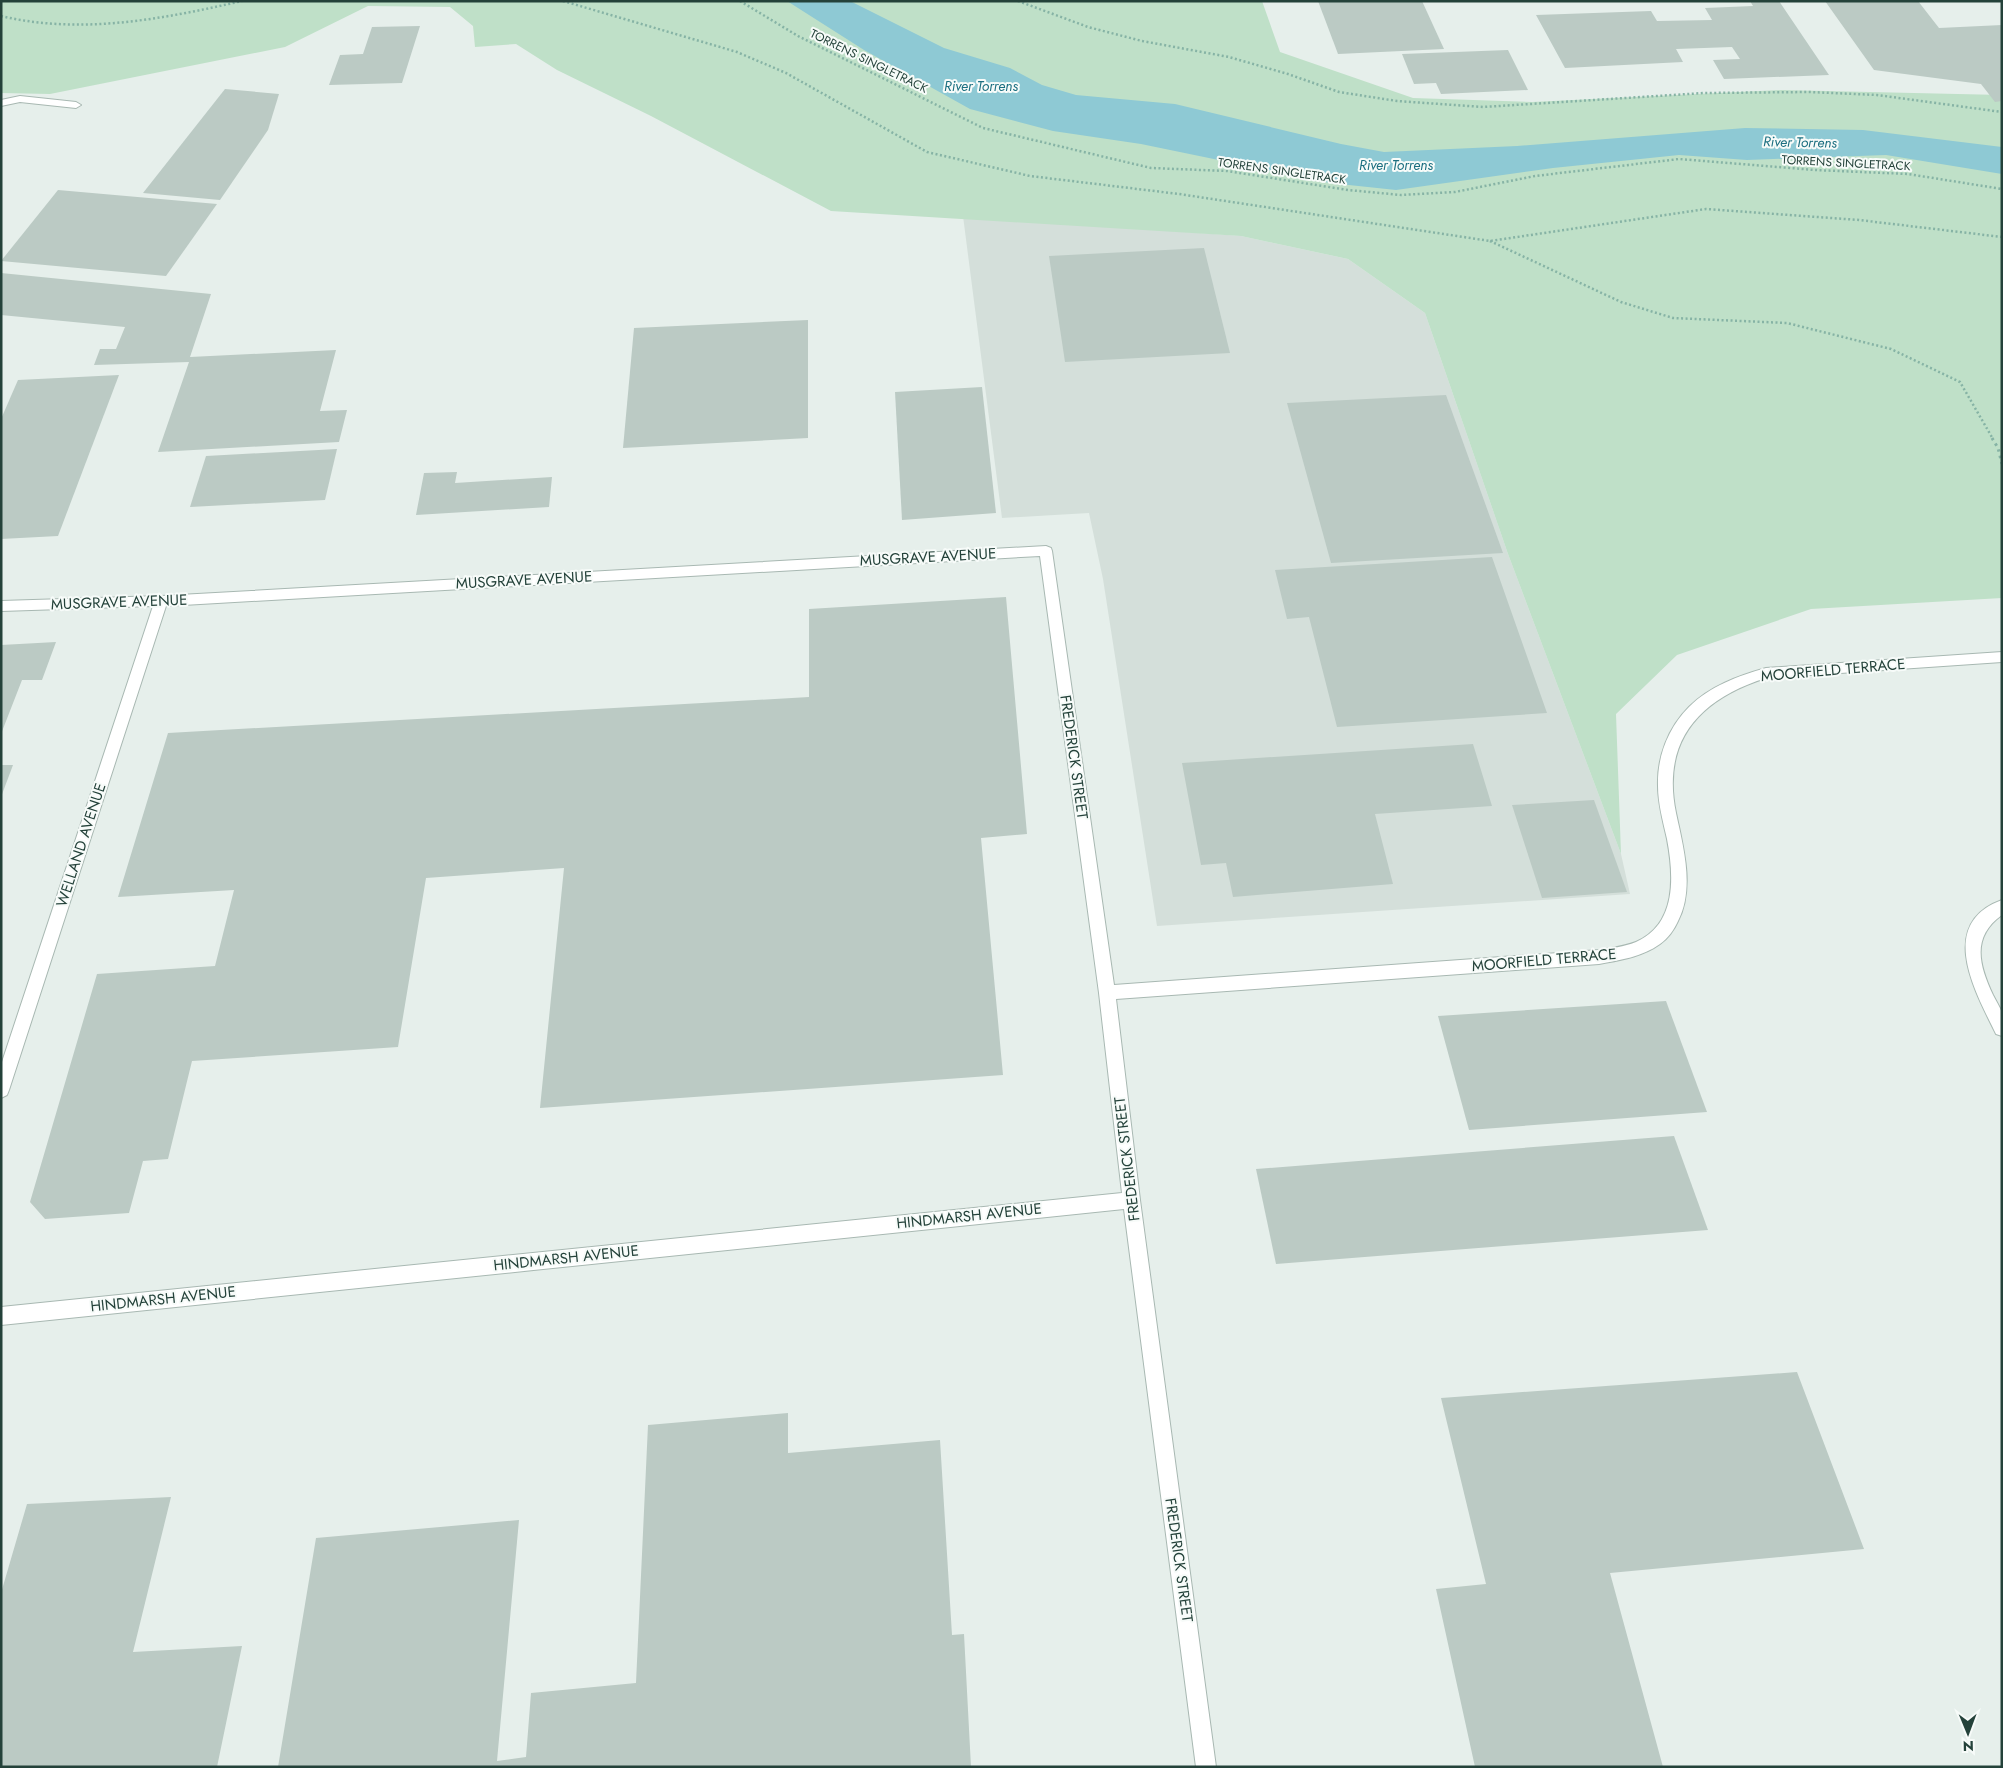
<svg xmlns="http://www.w3.org/2000/svg" width="2003" height="1768" viewBox="0 0 2003 1768" font-family="Jost,sans-serif">
  <rect width="100%" height="100%" fill="#e6efeb"/>
  <polygon fill="#d4dfda" points="963,216 1241,236 1348,259 1425,313 1508,554 1621,854 1630,894 1157,926 1103,579 1089,513 1002,518"/>
  <polygon fill="#bfe0c8" points="1,1 1262,1 1280,52 1413,98 1532,102 1782,90 2002,95 2002,598 1811,609 1677,655 1616,714 1621,854 1508,554 1425,313 1348,259 1241,236 831,211 651,116 557,70 516,44 475,47 473,26 450,7 368,6 285,47 50,94 1,93"/>
  <polygon fill="#8ec9d4" points="787,1 850,1 944,48 1010,68 1042,85 1076,95 1175,104 1341,144 1384,152 1517,146 1745,128 1863,130 2002,147 2002,174 1886,155 1747,160 1679,155 1553,168 1396,190 1330,183 1141,144 1053,131 970,109 864,50"/>
  <g fill="#bbcac4">
    <polygon points="1318,1 1422,1 1444,49 1338,54"/>
    <polygon points="1750,1 1779,1 1829,75 1724,79 1713,60 1740,59 1732,47 1676,49 1683,62 1565,68 1536,15 1651,11 1657,21 1712,20 1705,8 1753,6"/>
    <polygon points="1825,1 1918,1 1939,28 2002,25 2002,101 1995,102 1981,84 1874,70"/>
    <polygon points="420,26 402,83 329,85 340,55 363,54 372,27"/>
    <polygon points="1508,50 1528,90 1441,94 1436,83 1414,84 1402,54"/>
    <polygon points="225,89 279,94 268,130 220,200 143,193"/>
    <polygon points="58,190 217,204 166,276 1,261"/>
    <polygon points="1204,248 1230,353 1065,362 1049,256"/>
    <polygon points="1,273 211,294 190,357 336,350 320,411 347,410 339,442 158,452 189,362 94,365 100,349 116,349 125,327 1,315"/>
    <polygon points="808,320 808,438 623,448 634,328"/>
    <polygon points="119,375 58,536 1,539 1,419 18,380"/>
    <polygon points="982,387 996,513 902,520 895,392"/>
    <polygon points="1446,395 1503,553 1331,563 1287,403"/>
    <polygon points="337,449 325,500 190,507 206,456"/>
    <polygon points="457,472 455,483 552,477 549,507 416,515 424,473"/>
    <polygon points="1492,557 1547,713 1337,727 1309,617 1287,619 1275,570"/>
    <polygon points="1006,597 1027,834 981,838 1003,1075 540,1108 564,868 426,878 398,1047 192,1061 168,1159 143,1161 129,1213 45,1219 30,1202 97,974 215,966 234,890 118,897 168,733 809,697 809,609"/>
    <polygon points="56,642 42,680 22,680 1,734 1,645"/>
    <polygon points="1473,744 1492,806 1375,814 1393,884 1233,897 1226,863 1201,865 1182,763"/>
    <polygon points="1,765 13,765 1,797"/>
    <polygon points="1594,800 1627,892 1542,898 1512,805"/>
    <polygon points="1666,1001 1707,1112 1469,1130 1438,1016"/>
    <polygon points="1674,1136 1708,1230 1276,1264 1256,1169"/>
    <polygon points="1797,1372 1864,1549 1610,1573 1663,1767 1475,1767 1436,1589 1486,1584 1441,1398"/>
    <polygon points="788,1413 788,1453 940,1440 952,1635 964,1634 971,1767 278,1767 316,1538 519,1520 497,1761 526,1757 531,1693 636,1683 648,1425"/>
    <polygon points="171,1497 133,1652 242,1646 217,1767 1,1767 1,1593 27,1504"/>
  </g>
  <g fill="none" stroke-linecap="round" stroke-linejoin="round">
    <g stroke="#a8b8b2" stroke-width="2">
      <polygon id="lane" points="20,96 76,102 81,105 76,108 20,102 1,106 1,100"/>
    </g>
    <g stroke="#a8b8b2" stroke-width="2">
      <g id="street">
        <path d="M1046,546L1051,548L1052,551L1114,985L1599,950C1611,948 1624,947 1636,942C1677,924 1674,876 1667,839C1663,821 1658,804 1658,786C1657,757 1668,728 1689,707C1710,686 1738,676 1766,668L2002,652V662L1766,678C1700,699 1661,740 1676,813C1683,846 1695,888 1678,921C1674,930 1668,938 1660,944C1642,957 1620,960 1599,964L1116,999L1140,1200L1216,1767H1196L1124,1209L1,1325V1307L1122,1193L1099,993L1040,556L166,606L9,1090L7,1095L1,1098V1065L153,606L1,611V601L161,596Z"/>
        <path d="M2002,900V915C1971,937 1979,965 1993,995C1996,1001 2000,1007 2002,1013C2003,1020 2002,1029 2002,1036L1996,1034C1976,993 1936,924 2002,900Z"/>
      </g>
    </g>
    <g stroke="#86b3a5" stroke-width="2.5" stroke-dasharray="2 2.5" stroke-linecap="butt">
      <polyline points="563,1 737,52 786,73 927,152 1030,176 1179,194 1490,241 1706,209 1859,220 2002,237"/>
      <polyline points="740,1 798,36 983,128 1151,168 1227,171 1348,190 1401,195 1455,192 1535,176 1679,159 1815,170 1908,174 2002,189"/>
      <polyline points="1018,1 1088,27 1142,41 1229,57 1288,74 1339,92 1397,101 1483,107 1704,93 1810,92 1877,95 2002,112"/>
      <path d="M1,16C81,35 163,19 242,1"/>
      <polyline points="1490,241 1621,302 1673,318 1787,323 1891,349 1960,382 1993,439"/>
    </g>
    <polyline stroke="#86b3a5" stroke-width="3" stroke-dasharray="2.5 4" stroke-linecap="butt" points="1992,438 1998,448 2002,464"/>
    <use href="#lane" fill="#fff" fill-rule="evenodd"/>
    <use href="#street" fill="#fff" fill-rule="evenodd"/>
  </g>
  <g text-anchor="middle" dominant-baseline="central" stroke-width="4" stroke-linejoin="round" paint-order="stroke">
    <g font-size="12" fill="#24423a" stroke="#f7fbf9">
      <text transform="translate(869 61) rotate(26)">TORRENS SINGLETRACK</text>
      <text transform="translate(1846 163) rotate(3)">TORRENS SINGLETRACK</text>
      <text transform="translate(1282 171) rotate(8)">TORRENS SINGLETRACK</text>
    </g>
    <g font-size="14" font-style="italic" fill="#1c6f80" stroke="#f7fbf9">
      <text x="981" y="86">River Torrens</text>
      <text transform="translate(1800 142) rotate(1)">River Torrens</text>
      <text x="1396" y="165">River Torrens</text>
    </g>
    <g font-size="15" fill="#24423a" stroke="#f7fbf9">
      <text transform="translate(928 557) rotate(-3)">MUSGRAVE AVENUE</text>
      <text transform="translate(524 580) rotate(-3)">MUSGRAVE AVENUE</text>
      <text transform="translate(119 602) rotate(-2)">MUSGRAVE AVENUE</text>
      <text transform="translate(1833 670) rotate(-5)">MOORFIELD TERRACE</text>
      <text transform="translate(1074 757) rotate(82)">FREDERICK STREET</text>
      <text transform="translate(81 845) rotate(-72)">WELLAND AVENUE</text>
      <text transform="translate(1544 960) rotate(-5)">MOORFIELD TERRACE</text>
      <text transform="translate(1127 1159) rotate(-97)">FREDERICK STREET</text>
      <text transform="translate(969 1216) rotate(-6)">HINDMARSH AVENUE</text>
      <text transform="translate(566 1258) rotate(-6)">HINDMARSH AVENUE</text>
      <text transform="translate(163 1299) rotate(-6)">HINDMARSH AVENUE</text>
      <text transform="translate(1179 1560) rotate(82)">FREDERICK STREET</text>
    </g>
  </g>
  <rect width="2003" height="1768" fill="none" stroke="#24423a" stroke-width="5"/>
  <g transform="translate(1968 1733) rotate(179)" stroke="#f7fbf9" stroke-width="4" paint-order="stroke">
  <path d="M0-4L9 19L0 12L-9 19Z" fill="#24423a"/>
  <text y="-8" font-size="14" font-weight="bold" text-anchor="middle" fill="#24423a">N</text>
  </g>
</svg>
